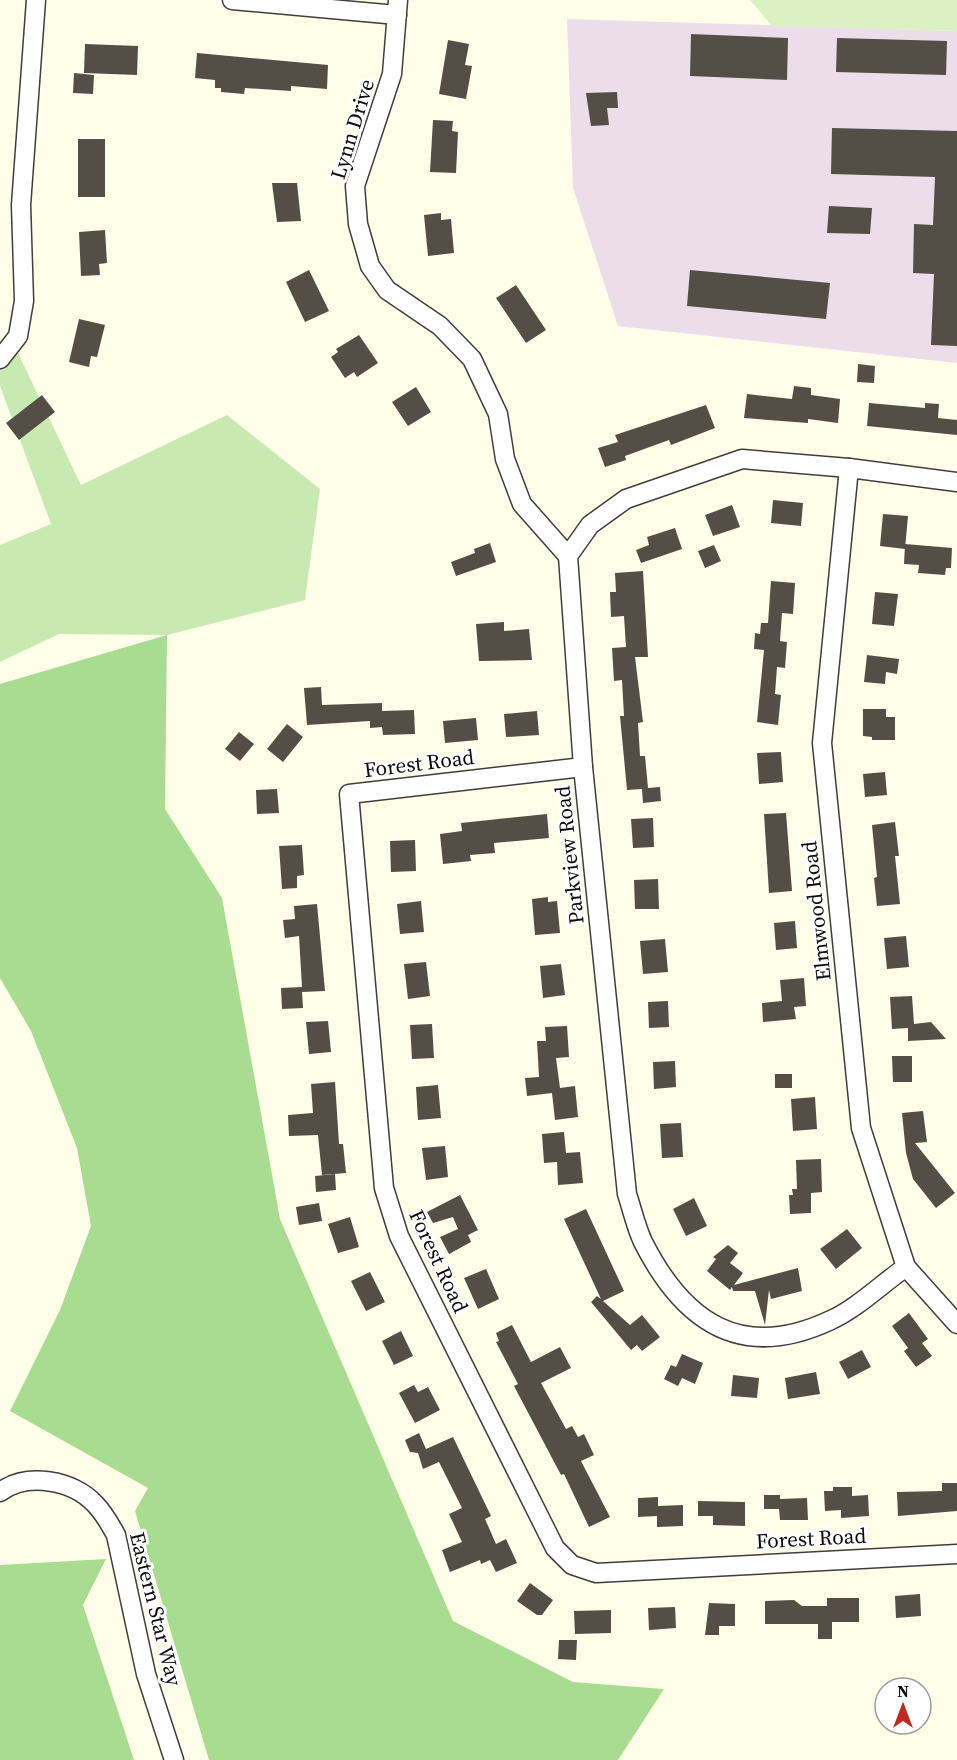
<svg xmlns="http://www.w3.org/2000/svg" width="957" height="1760" viewBox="0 0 957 1760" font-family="'Source Serif 4',serif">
  <rect width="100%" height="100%" fill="#fffee9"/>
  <polygon fill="#ebdeea" points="567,19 957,31 957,363 618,326 573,188"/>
  <polygon fill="#c8eab2" points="9,334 81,485 227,415 320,489 305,600 167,635 59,634 0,662 0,545 51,524 0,386 0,343"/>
  <g fill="#a8dc90">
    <polygon points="167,635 165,809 222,898 280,1219 453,1621 573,1682 664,1689 618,1760 209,1760 135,1511 148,1488 10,1411 60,1310 91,1226 77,1148 31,1031 0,978 0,684"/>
    <polygon points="106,1559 83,1605 134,1760 0,1760 0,1565"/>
  </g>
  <polygon fill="#dbf1c4" points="750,0 957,0 957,31 772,26"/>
  <g fill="#544e47">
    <polygon points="691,34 788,38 787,80 690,76"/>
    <polygon points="837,38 947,41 946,75 836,72"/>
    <polygon points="448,40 469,44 465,65 472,66 466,99 439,94"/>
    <polygon points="85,44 138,46 137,75 84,73"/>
    <polygon points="197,53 328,65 327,89 291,86 291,91 245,88 244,94 221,92 221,88 215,88 215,80 195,78"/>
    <polygon points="74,73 94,75 93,94 73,93"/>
    <polygon points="617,92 618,108 607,108 609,125 591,126 586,93"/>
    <polygon points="433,120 453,121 452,131 458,132 456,173 430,172"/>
    <polygon points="832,128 957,131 957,346 931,345 934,274 913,273 914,224 933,225 935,177 831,174"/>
    <rect x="78" y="139" width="27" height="58"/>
    <polygon points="272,183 297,183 301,221 277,222"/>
    <polygon points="829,206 872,208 870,234 827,233"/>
    <polygon points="441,213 441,220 451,219 454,253 428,256 424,215"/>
    <polygon points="105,230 107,263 99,264 100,275 81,276 79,232"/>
    <polygon points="309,270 329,311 305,322 286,282"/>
    <polygon points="690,270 830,283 826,319 687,306"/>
    <polygon points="516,285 546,330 526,343 496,298"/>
    <polygon points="79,319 105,325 97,357 91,356 89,367 69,362"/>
    <polygon points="359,335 378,363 357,377 354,372 345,378 331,357 338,352 336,349"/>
    <polygon points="858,364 875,366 874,383 857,382"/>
    <polygon points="794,386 811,388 811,395 840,399 838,423 808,419 808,423 744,418 747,394 792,399"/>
    <polygon points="416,387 431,412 408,426 392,402"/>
    <polygon points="42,395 55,412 19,440 6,423"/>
    <polygon points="869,403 925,408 925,403 939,404 938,418 957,420 957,435 867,426"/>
    <polygon points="706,405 715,428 671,445 669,440 625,456 626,460 605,467 598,448 618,442 615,435"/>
    <polygon points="773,500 803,503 801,526 771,523"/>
    <polygon points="732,505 740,527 713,536 705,515"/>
    <polygon points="883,514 908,516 905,549 880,546"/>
    <polygon points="675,528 682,549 641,563 636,550 649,545 647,537"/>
    <polygon points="490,543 496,562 456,576 451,562 475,553 474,549"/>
    <polygon points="905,544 952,548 951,568 946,568 945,575 918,573 919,565 904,564"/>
    <polygon points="714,545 721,561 705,568 698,551"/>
    <polygon points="643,571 648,657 635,657 643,722 638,723 640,756 645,756 648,788 660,787 661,801 643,803 642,789 627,790 620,716 624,716 622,680 614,681 612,648 626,647 624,616 611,617 610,592 616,592 615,573"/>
    <polygon points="771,581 795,583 793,614 782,613 780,641 787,642 785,668 777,667 775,694 781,695 778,725 757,722 764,650 754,649 755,633 760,634 761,623 768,623"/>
    <polygon points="875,592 898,594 894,626 872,624"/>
    <polygon points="504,622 504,631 529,629 532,660 479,661 476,624"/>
    <polygon points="867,655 899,659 897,674 886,672 885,684 864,682"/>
    <polygon points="321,687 322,705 382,703 382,711 414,710 415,734 383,735 382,727 370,728 370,721 307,725 304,688"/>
    <polygon points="863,709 886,709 886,717 895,717 895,740 872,740 872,737 863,736"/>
    <polygon points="537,711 539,735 506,737 504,714"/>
    <polygon points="476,718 478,740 445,743 443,721"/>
    <polygon points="287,724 303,737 283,762 267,749"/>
    <polygon points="239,732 254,744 240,761 225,749"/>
    <polygon points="781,752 783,782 759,784 757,753"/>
    <polygon points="885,772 887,795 865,797 863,774"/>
    <polygon points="277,789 279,813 257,814 256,790"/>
    <polygon points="786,813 792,891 769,893 764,814"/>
    <polygon points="547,814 549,838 494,843 495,853 470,855 471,861 443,864 440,834 462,831 461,823"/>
    <polygon points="653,818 654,847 633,848 631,819"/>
    <polygon points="895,822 899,856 895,856 900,904 877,906 874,878 877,877 872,825"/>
    <polygon points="415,840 416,871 391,872 390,841"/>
    <polygon points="302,845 304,875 297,876 297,888 282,889 279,846"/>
    <polygon points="658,879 659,909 635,909 634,880"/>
    <polygon points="548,897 548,902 557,901 560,933 535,935 532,899"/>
    <polygon points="421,901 424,932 400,934 397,904"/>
    <polygon points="317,904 325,991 302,992 303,1008 282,1009 281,988 302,987 299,936 285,938 283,920 295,919 294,906"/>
    <polygon points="795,921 797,948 776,950 774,923"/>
    <polygon points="906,936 909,967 887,969 884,938"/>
    <polygon points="665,939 668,972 643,974 640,941"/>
    <polygon points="426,962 430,996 408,999 404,964"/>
    <polygon points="561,964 565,995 543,998 540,966"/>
    <polygon points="804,978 806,1006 794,1007 796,1019 763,1022 762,1003 782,1001 780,980"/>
    <polygon points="912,996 914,1024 931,1022 946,1039 908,1041 908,1028 892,1029 890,997"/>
    <polygon points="668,1001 669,1027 649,1028 648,1002"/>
    <polygon points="328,1021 331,1052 309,1054 306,1022"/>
    <polygon points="432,1024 434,1058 412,1059 410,1025"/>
    <polygon points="567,1026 569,1057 556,1058 560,1088 575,1086 578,1117 555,1120 552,1093 527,1096 525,1078 539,1077 537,1041 546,1041 545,1027"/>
    <polygon points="892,1056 912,1056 912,1082 893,1082"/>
    <polygon points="675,1061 676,1087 654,1089 653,1062"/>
    <rect x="775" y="1074" width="17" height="14"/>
    <polygon points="335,1082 339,1144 343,1144 346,1173 322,1175 318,1135 289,1136 288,1115 313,1113 311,1084"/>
    <polygon points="438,1085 441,1118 418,1120 416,1087"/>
    <polygon points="815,1097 817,1129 793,1131 791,1099"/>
    <polygon points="923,1111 927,1142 915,1143 955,1193 936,1208 913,1179 906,1153 902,1113"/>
    <polygon points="681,1123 683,1157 662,1158 660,1124"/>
    <polygon points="564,1132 566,1153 580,1152 583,1183 558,1185 557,1162 544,1163 542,1134"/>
    <polygon points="445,1146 448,1177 426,1180 422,1148"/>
    <polygon points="821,1159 822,1192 811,1193 811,1213 790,1214 789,1195 793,1195 792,1189 797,1189 796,1160"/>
    <polygon points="335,1174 336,1190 316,1192 315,1176"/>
    <polygon points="460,1195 478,1230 468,1235 471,1242 449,1254 440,1237 458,1229 453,1217 433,1223 427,1212"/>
    <polygon points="694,1198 707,1226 686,1236 673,1209"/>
    <polygon points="319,1203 322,1221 299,1225 296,1207"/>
    <polygon points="586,1209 624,1291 603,1301 630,1325 642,1315 660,1337 642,1351 637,1345 631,1350 591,1302 597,1296 601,1299 564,1219"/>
    <polygon points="350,1217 359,1247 338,1253 328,1224"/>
    <polygon points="847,1229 862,1248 836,1269 820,1249"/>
    <polygon points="728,1245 738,1253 730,1263 743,1273 734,1285 798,1268 802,1291 771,1299 769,1290 765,1325 755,1291 733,1291 732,1287 730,1290 707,1271 716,1259 713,1257"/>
    <polygon points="486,1269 499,1299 478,1309 464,1278"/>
    <polygon points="370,1272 385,1302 366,1311 351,1281"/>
    <polygon points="909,1313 928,1339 922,1343 932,1356 916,1367 904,1351 908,1348 892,1326"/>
    <polygon points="512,1325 531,1362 560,1347 571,1368 541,1383 566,1429 572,1426 578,1437 584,1434 594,1455 581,1461 610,1517 589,1527 564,1474 561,1475 514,1386 518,1384 496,1342 499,1341 496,1333"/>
    <polygon points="401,1331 413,1356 394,1365 382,1341"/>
    <polygon points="862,1350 871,1367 848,1379 839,1362"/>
    <polygon points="682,1354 703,1363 695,1384 682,1378 678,1386 664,1379 671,1365 676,1367"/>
    <polygon points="816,1372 820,1394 788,1399 785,1378"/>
    <polygon points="733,1375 759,1378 757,1398 731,1396"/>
    <polygon points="414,1385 418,1392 428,1387 440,1410 415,1423 399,1393"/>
    <polygon points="419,1433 426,1449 453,1437 491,1516 485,1519 496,1544 506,1539 517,1563 496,1572 490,1560 481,1564 480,1560 450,1572 442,1550 462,1542 449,1514 462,1508 439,1462 423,1469 418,1453 410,1452 405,1440"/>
    <polygon points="942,1483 957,1483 957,1511 898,1516 897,1492 942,1491"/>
    <polygon points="833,1487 852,1487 852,1496 868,1495 869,1516 841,1518 841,1510 825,1511 824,1491 833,1491"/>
    <polygon points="764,1495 780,1495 780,1499 807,1498 808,1520 780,1520 779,1509 764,1509"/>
    <polygon points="658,1497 658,1506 683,1505 683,1526 657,1527 657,1516 638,1517 638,1498"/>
    <polygon points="698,1501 745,1502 745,1526 713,1525 713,1516 698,1516"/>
    <polygon points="530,1583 553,1600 542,1615 537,1615 517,1601"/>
    <polygon points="920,1594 921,1616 896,1618 895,1596"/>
    <polygon points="827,1598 859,1598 859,1622 832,1622 832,1639 818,1639 818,1624 765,1624 765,1601 794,1600 802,1606 827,1606"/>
    <polygon points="709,1603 735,1604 735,1626 719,1626 719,1635 705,1635"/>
    <polygon points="675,1607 676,1628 649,1630 648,1608"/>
    <polygon points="611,1610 611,1633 575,1634 574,1611"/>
    <polygon points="559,1640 577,1640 576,1660 558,1659"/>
  </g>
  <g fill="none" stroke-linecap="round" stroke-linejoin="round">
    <g stroke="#3e3e3e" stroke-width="21">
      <g id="minor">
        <polyline points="232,0 397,15"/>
        <polyline points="398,0 392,74 355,186 358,224 370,266 387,290 440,326 472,359 498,414 505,459 522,504 568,556"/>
        <polyline points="0,359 18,336 24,301 21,205 36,0"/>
        <polyline points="849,468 822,743 861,1128 906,1267 957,1324"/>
        <polyline points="583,767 349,794 384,1188 399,1236 555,1548 572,1565 596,1573 957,1554"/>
        <path d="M906,1267C883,1283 856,1309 831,1320C742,1362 684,1323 643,1242C636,1227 632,1209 627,1194L583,767L568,556L590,525L626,499L742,459L849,468L957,482"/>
        <path d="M0,1492C27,1472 73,1480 95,1504C104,1513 110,1524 116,1535L146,1674L174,1760"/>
      </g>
    </g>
    <use href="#minor" stroke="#fff" stroke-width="18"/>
  </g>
  <g text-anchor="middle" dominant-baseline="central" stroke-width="6" stroke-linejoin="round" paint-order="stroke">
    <g font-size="21" fill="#0b0b0b" stroke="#fff">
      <text transform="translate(352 129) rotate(-73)">Lynn Drive</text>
      <text transform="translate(419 763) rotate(-7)">Forest Road</text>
      <text transform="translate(569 855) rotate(-96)">Parkview Road</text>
      <text transform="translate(816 911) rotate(-96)">Elmwood Road</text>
      <text transform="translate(439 1261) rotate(65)">Forest Road</text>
      <text transform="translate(811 1538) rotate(-3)">Forest Road</text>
      <text transform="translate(156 1609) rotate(76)">Eastern Star Way</text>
    </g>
  </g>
  <g transform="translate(903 1706)"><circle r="28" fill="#ffffff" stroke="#9d9d9d" stroke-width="1.5"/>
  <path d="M0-4.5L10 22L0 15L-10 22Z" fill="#c02b1e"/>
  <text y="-9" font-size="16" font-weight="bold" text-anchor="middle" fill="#0b0b0b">N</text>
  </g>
</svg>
